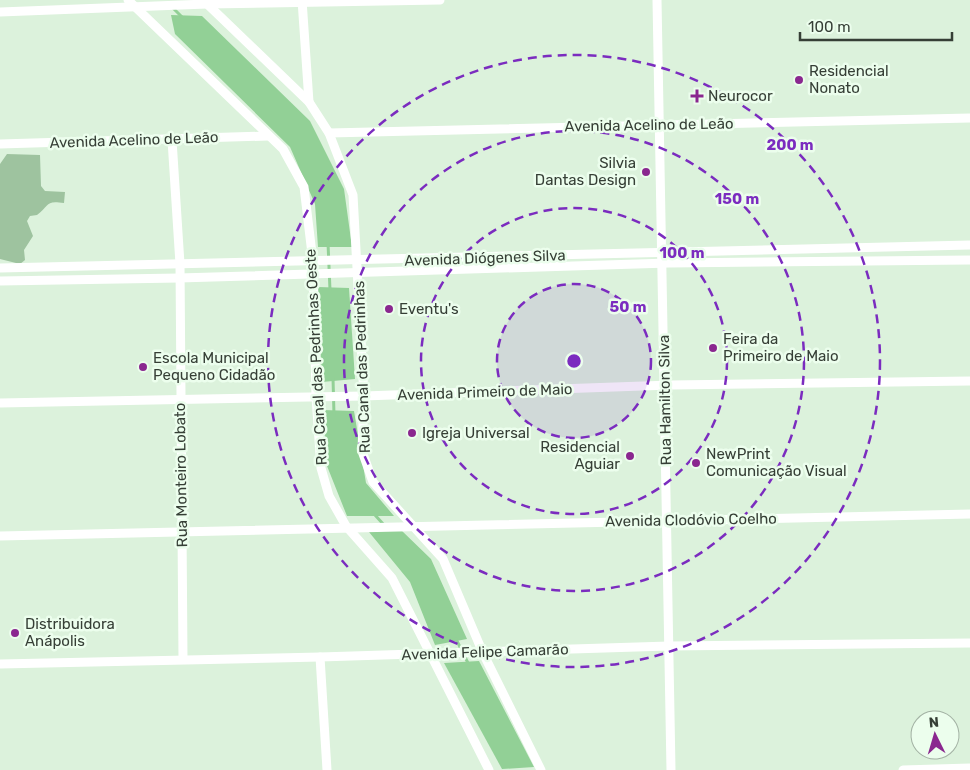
<svg xmlns="http://www.w3.org/2000/svg" width="970" height="770" viewBox="0 0 970 770" font-family="Rubik,sans-serif">
  <rect width="100%" height="100%" fill="#dcf2dc"/>
  <path fill="#9ec39f" d="M7,154L40,155L41,186L45,191L65,192L64,203C45,200 50,205 37,215L30,216L27,221L33,236L24,250L25,260L20,264L0,259V164Z"/>
  <g fill="#92d096">
    <polygon points="171,15 202,16 310,121 344,189 352,247 318,247 315,204 290,147 175,34"/>
    <polygon points="318,287 349,288 355,379 322,382"/>
    <polygon points="323,410 354,411 366,483 394,516 347,516 327,466"/>
    <polygon points="401,530 431,559 467,639 435,645 410,582 369,532"/>
    <polygon points="479,661 534,767 502,769 444,663"/>
  </g>
  <g fill="none" stroke-linecap="round" stroke-linejoin="round">
    <g stroke="#92d096" stroke-width="3">
      <polyline points="173,8 182,17"/>
      <polyline points="328,243 330,290"/>
      <polyline points="333,378 334,415"/>
      <polyline points="375,515 384,525"/>
      <polyline points="456,639 469,665"/>
    </g>
    <g stroke="#fff" stroke-width="9">
      <polyline points="128,0 283,149 304,187 313,262 316,397 321,468 329,496 346,526 392,578 489,770"/>
      <polyline points="203,0 309,102 329,133 353,195 364,396 362,451 373,482 443,559 483,653 541,770"/>
      <polyline points="302,0 309,102"/>
      <polyline points="657,0 671,770"/>
      <polyline points="0,12 207,4 440,0"/>
      <polyline points="329,133 970,118"/>
      <polyline points="172,140 180,264 183,659"/>
      <polyline points="0,144 268,136"/>
      <polyline points="0,268 970,245"/>
      <polyline points="0,281 179,278 669,263 970,260"/>
      <polyline points="0,403 364,396 671,385 970,381"/>
      <polyline points="0,536 970,514"/>
      <polyline points="320,657 327,770"/>
      <polyline points="0,664 320,657 669,646 970,643"/>
      <polyline points="903,770 970,768"/>
    </g>
  </g>
  <circle cx="574" cy="361" r="77" fill="#7b2cbf" fill-opacity=".12"/>
  <g fill="none" stroke="#7b2cbf" stroke-width="2.5" stroke-dasharray="9 6">
    <circle cx="574" cy="361" r="77"/>
    <circle cx="574" cy="361" r="153"/>
    <circle cx="574" cy="361" r="230"/>
    <circle cx="574" cy="361" r="306"/>
  </g>
  <g fill="#8a278f" stroke="#ecfeed" stroke-width="2">
    <circle cx="799" cy="80" r="5"/>
    <path d="M694.5 88.5h5v5h5v5h-5v5h-5v-5h-5v-5h5z"/>
    <circle cx="646" cy="172" r="5"/>
    <circle cx="389" cy="309" r="5"/>
    <circle cx="713" cy="348" r="5"/>
    <circle cx="143" cy="367" r="5"/>
    <circle cx="412" cy="433" r="5"/>
    <circle cx="630" cy="456" r="5"/>
    <circle cx="696" cy="463" r="5"/>
    <circle cx="15" cy="633" r="5"/>
  </g>
  <g text-anchor="middle" dominant-baseline="central" stroke-width="5" stroke-linejoin="round" paint-order="stroke">
    <g font-size="15" fill="#363f36" stroke="#ecfeed" text-anchor="start">
      <text x="809" y="71">Residencial<tspan x="809" dy="17">Nonato</tspan></text>
      <text x="708" y="96">Neurocor</text>
      <text x="636" y="163" text-anchor="end">Silvia<tspan x="636" dy="17">Dantas Design</tspan></text>
      <text x="399" y="309">Eventu's</text>
      <text x="723" y="339">Feira da<tspan x="723" dy="17">Primeiro de Maio</tspan></text>
      <text x="153" y="358">Escola Municipal<tspan x="153" dy="17">Pequeno Cidadão</tspan></text>
      <text x="422" y="433">Igreja Universal</text>
      <text x="620" y="447" text-anchor="end">Residencial<tspan x="620" dy="17">Aguiar</tspan></text>
      <text x="706" y="454">NewPrint<tspan x="706" dy="17">Comunicação Visual</tspan></text>
      <text x="25" y="624">Distribuidora<tspan x="25" dy="17">Anápolis</tspan></text>
    </g>
    <g font-size="15" fill="#363f36" stroke="#ecfeed">
      <text transform="translate(649 125) rotate(-1)">Avenida Acelino de Leão</text>
      <text transform="translate(134 140) rotate(-2)">Avenida Acelino de Leão</text>
      <text transform="translate(485 258) rotate(-2)">Avenida Diógenes Silva</text>
      <text transform="translate(316 357) rotate(-93)">Rua Canal das Pedrinhas Oeste</text>
      <text transform="translate(362 367) rotate(-92)">Rua Canal das Pedrinhas</text>
      <text transform="translate(485 392) rotate(-2)">Avenida Primeiro de Maio</text>
      <text transform="translate(665 400) rotate(-91)">Rua Hamilton Silva</text>
      <text transform="translate(181 475) rotate(-91)">Rua Monteiro Lobato</text>
      <text transform="translate(691 520) rotate(-1)">Avenida Clodóvio Coelho</text>
      <text transform="translate(485 652) rotate(-2)">Avenida Felipe Camarão</text>
    </g>
  </g>
  <circle cx="574" cy="361" r="8" fill="#7b2cbf" stroke="#ecfeed" stroke-width="2.5"/>
  <g font-size="15" text-anchor="middle" font-weight="bold" fill="#7b2cbf" stroke="#ecfeed" stroke-width="5" stroke-linejoin="round" paint-order="stroke">
    <text x="790" y="150">200 m</text>
    <text x="737" y="204">150 m</text>
    <text x="682" y="258">100 m</text>
    <text x="628" y="312">50 m</text>
  </g>
  <g transform="translate(935 735) rotate(355)"><circle r="24" fill="#ecfeed" stroke="#a3b2a4"/>
  <path d="M0-4L9 19L0 12L-9 19Z" fill="#8a278f"/>
  <text y="-8" font-size="14" font-weight="bold" text-anchor="middle" fill="#363f36">N</text>
  </g>
  <path d="M800 32v8h152v-8" fill="none" stroke="#363f36" stroke-width="2.5"/>
  <text x="808" y="32" font-size="15" fill="#363f36" stroke="#ecfeed" stroke-width="4" paint-order="stroke">100 m</text>
</svg>
